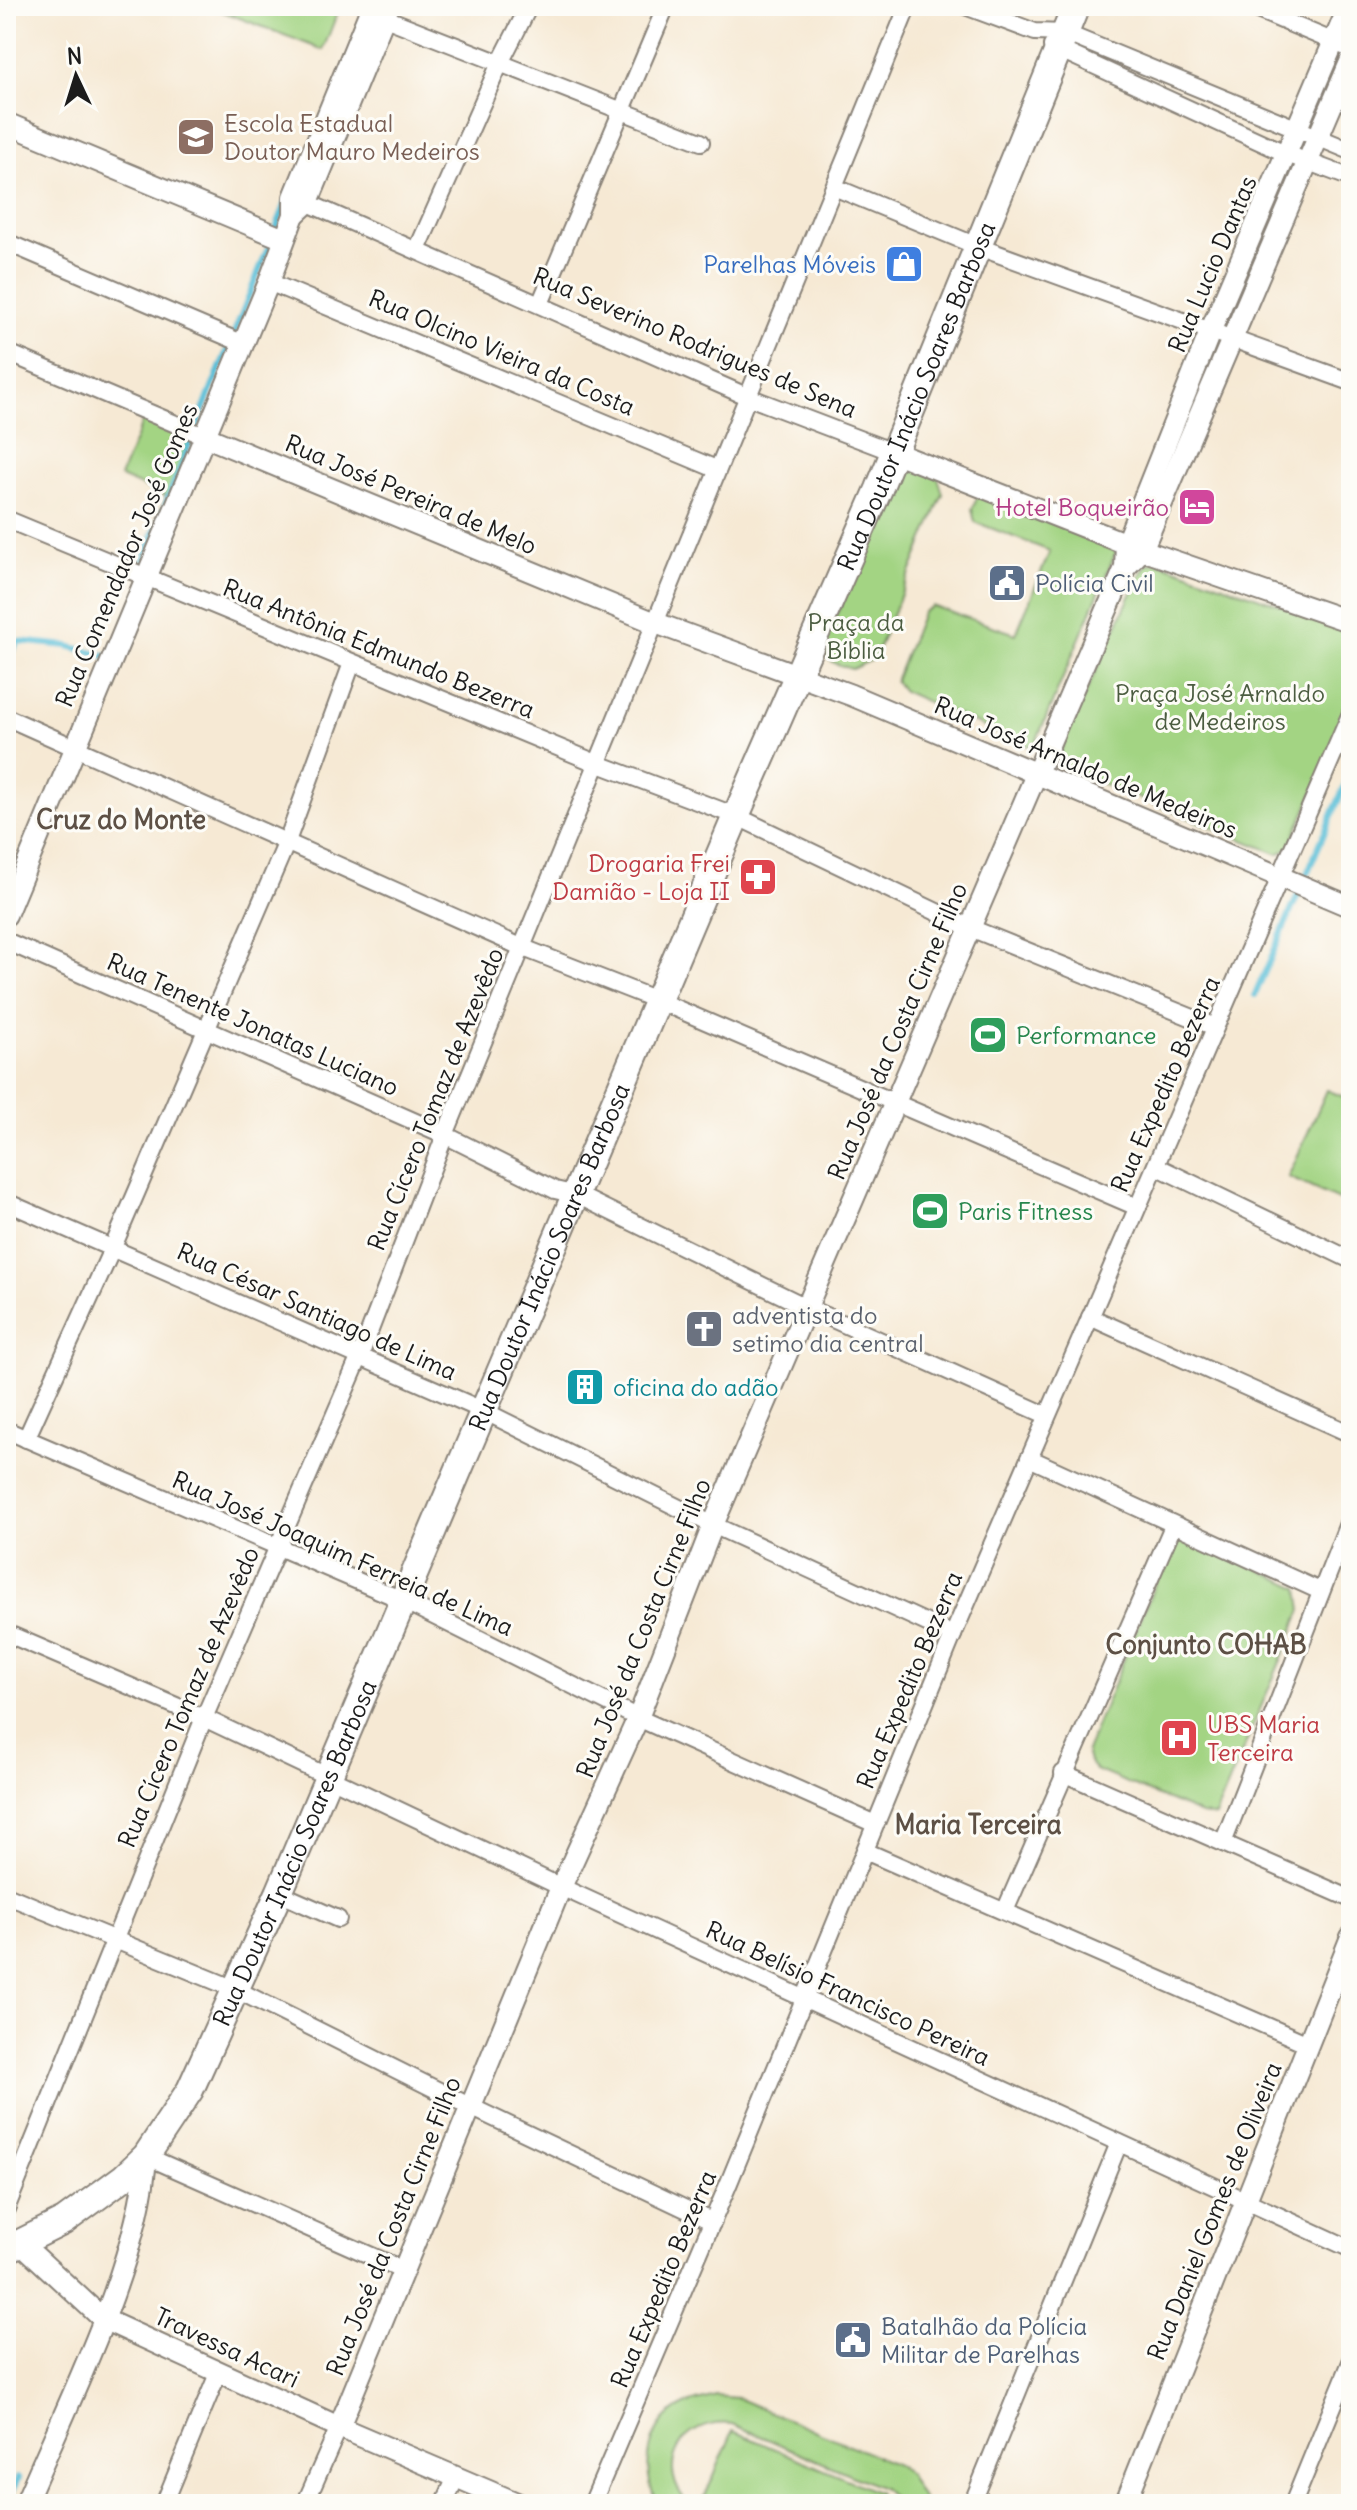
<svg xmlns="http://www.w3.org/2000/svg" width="1357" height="2510" viewBox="0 0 1357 2510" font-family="Delius,sans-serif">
  <rect width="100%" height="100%" fill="#fdfcf7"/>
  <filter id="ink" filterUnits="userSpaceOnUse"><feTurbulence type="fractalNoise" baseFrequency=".0125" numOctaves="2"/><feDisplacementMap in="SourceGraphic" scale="16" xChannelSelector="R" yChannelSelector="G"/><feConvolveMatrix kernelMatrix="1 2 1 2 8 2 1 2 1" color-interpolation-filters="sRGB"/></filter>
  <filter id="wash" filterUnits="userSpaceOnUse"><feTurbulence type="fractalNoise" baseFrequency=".006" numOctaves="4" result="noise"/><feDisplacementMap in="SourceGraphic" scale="32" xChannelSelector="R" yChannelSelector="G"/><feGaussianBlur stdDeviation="1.8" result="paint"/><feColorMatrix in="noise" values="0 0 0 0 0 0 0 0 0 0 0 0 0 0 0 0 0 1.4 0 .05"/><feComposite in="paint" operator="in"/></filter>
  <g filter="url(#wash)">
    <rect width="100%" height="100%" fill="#f6e9d4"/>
    <g fill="#a3d483" stroke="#607850" stroke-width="2">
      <polygon points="208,6 340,6 323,50"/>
      <polygon points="145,415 192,437 167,497 120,477"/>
      <path d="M907,462L938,478L943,494L874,659L852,669C837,664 824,663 823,646L901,466Z"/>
      <polygon points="979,494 1108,544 1116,552 1035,744 1027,746 903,691 895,681 922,613 932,606 1016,634 1050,551 975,522 972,509"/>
      <polygon points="1158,562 1351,630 1351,706 1289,849 1278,854 1063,768 1059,759 1063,742 1140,575 1147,564"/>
      <polygon points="1327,1090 1351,1100 1351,1193 1347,1204 1288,1177"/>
      <polygon points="1183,1534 1299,1588 1302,1610 1215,1816 1201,1814 1096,1770 1089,1762 1086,1751 1174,1538"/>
      <path d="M715,2396L737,2398L897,2465L909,2475L925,2504H898L882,2488L732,2424C680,2418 654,2469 689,2504H657C641,2469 646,2423 685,2405C694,2401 706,2399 715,2396Z"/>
      <polygon points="733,2431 879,2493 874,2504 702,2503"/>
    </g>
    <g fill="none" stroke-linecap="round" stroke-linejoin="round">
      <g stroke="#59bed7" stroke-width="6">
        <polyline points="143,560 286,203"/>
        <polyline points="6,663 18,641 68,646 105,656"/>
        <polyline points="1255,995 1351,771"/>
        <polyline points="7,2504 18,2478"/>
      </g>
    </g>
  </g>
  <g filter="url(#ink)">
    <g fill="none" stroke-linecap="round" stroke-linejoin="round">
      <g stroke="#898278" stroke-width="20">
        <g id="minor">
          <polyline points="965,6 1035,32 1065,33 1351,151"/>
          <polyline points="1248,6 1351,49"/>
          <polyline points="375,14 701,142"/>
          <polyline points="1052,46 1287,154 1351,178"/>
          <polyline points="834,187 979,247 1351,382"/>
          <polyline points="299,199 746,396 893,452"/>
          <polyline points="6,242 244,344"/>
          <polyline points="417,250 500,63 529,6"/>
          <polyline points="269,282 716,469"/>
          <polyline points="540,304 666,6"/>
          <polyline points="6,352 204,436"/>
          <polyline points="6,519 596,763 736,816 968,927 1215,1027"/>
          <polyline points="6,717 521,947 659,1001 1137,1207"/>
          <polyline points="6,941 445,1135 555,1190 577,1195 808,1308 1046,1415"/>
          <polyline points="1156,1166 1351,1260"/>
          <polyline points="6,1202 482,1410 713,1525 953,1635"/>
          <polyline points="1090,1317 1351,1434"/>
          <polyline points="6,1430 402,1600 638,1718 875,1824"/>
          <polyline points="26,1439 113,1247 286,844 352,663"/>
          <polyline points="1029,1458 1320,1591"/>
          <polyline points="6,1633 204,1718 561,1887 1351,2249"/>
          <polyline points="1063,1773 1351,1899"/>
          <polyline points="1223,1843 1351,1516"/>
          <polyline points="865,1851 1308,2044"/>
          <polyline points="279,1893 338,1919"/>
          <polyline points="6,1895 237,1990 471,2107 713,2222"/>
          <polyline points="1005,1911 1173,1526"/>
          <polyline points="146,2156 401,2269"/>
          <polyline points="6,2209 204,1718 360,1356 445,1135 908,6"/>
          <polyline points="164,2504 219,2371"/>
          <polyline points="305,2504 339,2427"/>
          <polyline points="444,2504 456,2477"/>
          <polyline points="592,2504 728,2185 953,1635 1351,713"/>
          <polyline points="972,2504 1119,2143"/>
          <polyline points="1293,2504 1351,2362"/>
        </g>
      </g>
      <g stroke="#898278" stroke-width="24">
        <g id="tertiary">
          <polyline points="6,123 284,239"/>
          <polyline points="294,215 308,202 389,6"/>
          <polyline points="204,436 653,622 851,695 1351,907"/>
          <polyline points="893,452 1142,550 1351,622"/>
          <polyline points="1125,568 1126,543 1210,332 1349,6"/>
          <polyline points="6,915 269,282 294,215 294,197 372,6"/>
          <polyline points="22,2244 103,2319 339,2427 519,2504"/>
          <polyline points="339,2427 561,1887 638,1718 713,1525 1125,568 1142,550 1351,60"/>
          <path d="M25,2504C67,2404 140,2263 146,2156"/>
          <polyline points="1125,2504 1351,1937"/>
        </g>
      </g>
      <g stroke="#898278" stroke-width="30">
        <g id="primary">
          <path id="s1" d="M6,2250L64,2221L124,2177L146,2156L190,2090L279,1893L736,816L879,489L1076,6"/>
        </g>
      </g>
      <use href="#minor" stroke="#fff" stroke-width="16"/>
      <use href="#tertiary" stroke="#fff" stroke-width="20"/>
      <use href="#primary" stroke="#fff" stroke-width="26"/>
    </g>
  </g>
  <defs>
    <g id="school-square" transform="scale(2)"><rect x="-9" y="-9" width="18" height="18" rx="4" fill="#8d6e63" stroke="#fdfcf7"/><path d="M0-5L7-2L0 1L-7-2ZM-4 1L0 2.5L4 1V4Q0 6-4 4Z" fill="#fff"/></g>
    <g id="shop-square" transform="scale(2)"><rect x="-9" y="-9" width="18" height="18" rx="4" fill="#3f7fe0" stroke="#fdfcf7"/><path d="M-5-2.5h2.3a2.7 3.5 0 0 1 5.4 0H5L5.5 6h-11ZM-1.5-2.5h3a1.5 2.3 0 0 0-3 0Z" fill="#fff"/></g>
    <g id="hotel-square" transform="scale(2)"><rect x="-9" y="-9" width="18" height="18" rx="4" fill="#d1479c" stroke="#fdfcf7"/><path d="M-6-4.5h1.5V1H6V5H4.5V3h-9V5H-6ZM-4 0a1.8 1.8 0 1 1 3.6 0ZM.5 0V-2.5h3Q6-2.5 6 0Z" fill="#fff"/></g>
    <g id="civic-square" transform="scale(2)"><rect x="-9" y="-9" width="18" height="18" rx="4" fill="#5c6f8a" stroke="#fdfcf7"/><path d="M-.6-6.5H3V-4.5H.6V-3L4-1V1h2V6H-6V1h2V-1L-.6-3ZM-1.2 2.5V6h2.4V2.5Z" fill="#fff"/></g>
    <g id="pharmacy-square" transform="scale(2)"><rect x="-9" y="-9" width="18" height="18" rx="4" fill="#e0444e" stroke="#fdfcf7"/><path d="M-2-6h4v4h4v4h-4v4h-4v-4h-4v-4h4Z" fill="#fff"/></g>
    <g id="stadium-square" transform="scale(2)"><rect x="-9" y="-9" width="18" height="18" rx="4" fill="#2e9e5b" stroke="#fdfcf7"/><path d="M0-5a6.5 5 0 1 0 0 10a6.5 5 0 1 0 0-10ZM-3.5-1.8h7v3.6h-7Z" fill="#fff"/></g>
    <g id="church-square" transform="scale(2)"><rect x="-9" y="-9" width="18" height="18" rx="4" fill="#6b7280" stroke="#fdfcf7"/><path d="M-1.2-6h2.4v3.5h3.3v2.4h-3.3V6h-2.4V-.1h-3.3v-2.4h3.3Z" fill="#fff"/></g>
    <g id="building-square" transform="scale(2)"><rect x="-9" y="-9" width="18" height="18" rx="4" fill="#0f9aa8" stroke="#fdfcf7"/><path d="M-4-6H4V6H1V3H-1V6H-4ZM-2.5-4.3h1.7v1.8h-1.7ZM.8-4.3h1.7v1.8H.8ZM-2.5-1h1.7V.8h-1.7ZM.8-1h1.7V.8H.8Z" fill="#fff"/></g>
    <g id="hospital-square" transform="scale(2)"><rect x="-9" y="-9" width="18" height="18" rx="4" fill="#e0444e" stroke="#fdfcf7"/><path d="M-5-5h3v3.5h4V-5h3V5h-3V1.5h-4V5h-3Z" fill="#fff"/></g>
  </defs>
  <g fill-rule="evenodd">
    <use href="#school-square" x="196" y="137"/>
    <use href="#shop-square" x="904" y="264"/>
    <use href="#hotel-square" x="1197" y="507"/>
    <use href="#civic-square" x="1007" y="583"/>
    <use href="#pharmacy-square" x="758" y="877"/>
    <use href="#stadium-square" x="988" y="1035"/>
    <use href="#stadium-square" x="930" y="1211"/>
    <use href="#church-square" x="704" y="1329"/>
    <use href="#building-square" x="585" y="1387"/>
    <use href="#hospital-square" x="1179" y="1738"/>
    <use href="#civic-square" x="853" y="2340"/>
  </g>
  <g text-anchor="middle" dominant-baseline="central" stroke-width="6" stroke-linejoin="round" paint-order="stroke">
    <g font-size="24" fill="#785e54" stroke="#fdfcf7" text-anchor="start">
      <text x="224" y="123">Escola Estadual<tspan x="224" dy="28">Doutor Mauro Medeiros</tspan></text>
    </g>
    <g font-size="24" fill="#366cbe" stroke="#fdfcf7" text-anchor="end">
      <text x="876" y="264">Parelhas Móveis</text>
    </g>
    <g font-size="24" fill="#1c1c1c" stroke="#fdfcf7">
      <text transform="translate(1212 264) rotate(-67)">Rua Lucio Dantas</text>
      <text transform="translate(695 342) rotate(23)">Rua Severino Rodrigues de Sena</text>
      <text transform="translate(502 352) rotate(23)">Rua Olcino Vieira da Costa</text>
      <text stroke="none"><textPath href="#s1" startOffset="2092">Rua Doutor Inácio Soares Barbosa</textPath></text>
      <text transform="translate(411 494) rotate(23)">Rua José Pereira de Melo</text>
      <text transform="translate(126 555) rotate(-67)">Rua Comendador José Gomes</text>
      <text transform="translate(379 648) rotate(22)">Rua Antônia Edmundo Bezerra</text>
      <text transform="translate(1086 767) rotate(23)">Rua José Arnaldo de Medeiros</text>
      <text transform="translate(253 1024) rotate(24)">Rua Tenente Jonatas Luciano</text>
      <text transform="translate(897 1031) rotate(-67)">Rua José da Costa Cirne Filho</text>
      <text transform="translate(1165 1084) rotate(-66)">Rua Expedito Bezerra</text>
      <text transform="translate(435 1099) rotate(-68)">Rua Cícero Tomaz de Azevêdo</text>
      <text stroke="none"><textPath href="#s1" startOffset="1156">Rua Doutor Inácio Soares Barbosa</textPath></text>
      <text transform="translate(317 1311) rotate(24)">Rua César Santiago de Lima</text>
      <text transform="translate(343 1553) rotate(24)">Rua José Joaquim Ferreia de Lima</text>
      <text transform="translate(643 1628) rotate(-68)">Rua José da Costa Cirne Filho</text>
      <text transform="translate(909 1680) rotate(-67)">Rua Expedito Bezerra</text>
      <text transform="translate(188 1697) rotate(-67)">Rua Cícero Tomaz de Azevêdo</text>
      <text stroke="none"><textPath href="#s1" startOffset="508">Rua Doutor Inácio Soares Barbosa</textPath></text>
      <text transform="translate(848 1993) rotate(25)">Rua Belísio Francisco Pereira</text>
      <text transform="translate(1214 2211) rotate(-68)">Rua Daniel Gomes de Oliveira</text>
      <text transform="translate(393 2226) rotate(-68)">Rua José da Costa Cirne Filho</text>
      <text transform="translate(663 2279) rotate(-67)">Rua Expedito Bezerra</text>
      <text transform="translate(227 2347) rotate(25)">Travessa Acari</text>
    </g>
    <g font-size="24" fill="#b23c85" stroke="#fdfcf7" text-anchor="end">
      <text x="1169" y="507">Hotel Boqueirão</text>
    </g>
    <g font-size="24" fill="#4e5e75" stroke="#fdfcf7" text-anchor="start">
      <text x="1035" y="583">Polícia Civil</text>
      <text x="881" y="2326">Batalhão da Polícia<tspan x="881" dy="28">Militar de Parelhas</tspan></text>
    </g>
    <g font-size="24" fill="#4b5c40" stroke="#fdfcf7">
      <text x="856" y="622">Praça da<tspan x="856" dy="28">Bíblia</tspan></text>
      <text x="1220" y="693">Praça José Arnaldo<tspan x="1220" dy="28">de Medeiros</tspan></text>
    </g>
    <g font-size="24" fill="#be3a42" stroke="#fdfcf7" text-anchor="end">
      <text x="730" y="863">Drogaria Frei<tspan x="730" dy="28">Damião - Loja II</tspan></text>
      <text x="1207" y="1724" text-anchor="start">UBS Maria<tspan x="1207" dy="28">Terceira</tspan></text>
    </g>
    <g font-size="24" fill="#27864d" stroke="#fdfcf7" text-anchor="start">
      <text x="1016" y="1035">Performance</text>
      <text x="958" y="1211">Paris Fitness</text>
    </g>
    <g font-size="24" fill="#5b616d" stroke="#fdfcf7" text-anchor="start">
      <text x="732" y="1315">adventista do<tspan x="732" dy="28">setimo dia central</tspan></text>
    </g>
    <g font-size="24" fill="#0d838f" stroke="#fdfcf7" text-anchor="start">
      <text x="613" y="1387">oficina do adão</text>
    </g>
    <g font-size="26" font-weight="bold" fill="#5d5045" stroke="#fdfcf7">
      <text x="121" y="819">Cruz do Monte</text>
      <text x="1206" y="1644">Conjunto COHAB</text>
      <text x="978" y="1824">Maria Terceira</text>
    </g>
  </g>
  <rect width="1357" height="2510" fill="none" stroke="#fdfcf7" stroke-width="32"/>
  <g transform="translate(76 76) rotate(356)" stroke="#fdfcf7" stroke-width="6" paint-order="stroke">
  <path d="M0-6L14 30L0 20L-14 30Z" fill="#1c1c1c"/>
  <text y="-12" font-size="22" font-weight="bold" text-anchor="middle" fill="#1c1c1c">N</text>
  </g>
</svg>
